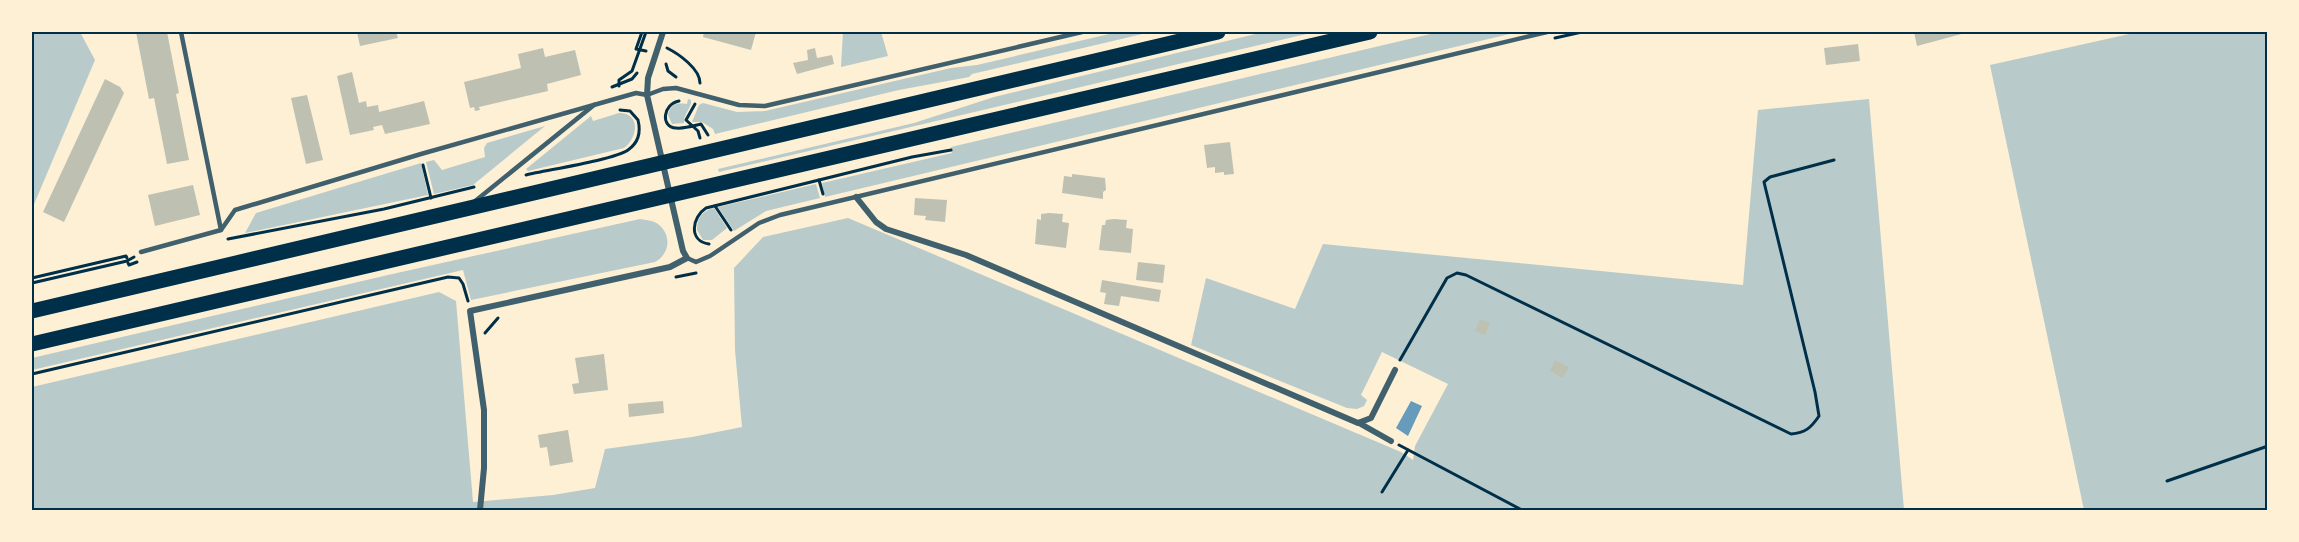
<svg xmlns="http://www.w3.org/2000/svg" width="2299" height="542" viewBox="0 0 2299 542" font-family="Roboto,sans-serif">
  <rect width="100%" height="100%" fill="#fdf0d5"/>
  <g fill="#b9caca">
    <polygon points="32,32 80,32 95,60 32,209"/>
    <polygon points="843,32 881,32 888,56 841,67"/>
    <polygon points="1118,32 1151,32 972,74 969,77 899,90 715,134 713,129 702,122 692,122 699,105 703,103 737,112 765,111 951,68 977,65"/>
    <polygon points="1264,32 1315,32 719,172 718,169 914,123 994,97"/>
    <polygon points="1439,32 1518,32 825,197 822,183 952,153 951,147"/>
    <polygon points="2138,32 2267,32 2267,510 2084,510 1990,65"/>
    <path d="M688,99L691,100C692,108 683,114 684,123L672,124L668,115C671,103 677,103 687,104Z"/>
    <polygon points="1869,99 1904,510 32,510 32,387 439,292 456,301 473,502 553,495 595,488 605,449 692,437 742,427 735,350 734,268 763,237 848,218 1401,452 1413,460 1415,446 1448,384 1382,352 1361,395 1367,400 1364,406 1357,409 1347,408 1191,345 1206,278 1295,309 1323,244 1743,285 1758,110"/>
    <path d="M619,113C641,113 638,138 624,148L528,171L526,169L591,116L593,121Z"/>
    <polygon points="545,126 473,185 434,194 426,162 434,160 442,170 485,157 484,148 487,143"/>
    <polygon points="421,163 428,195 245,233 256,213"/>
    <polygon points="816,184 820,198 766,211 734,231 718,207"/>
    <path d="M714,208L727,228L712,240H703L697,230C697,218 702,211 714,208Z"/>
    <path d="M640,219C645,220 653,220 658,224C672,235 670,254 655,262L471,300L463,270L32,370V358L388,275Z"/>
  </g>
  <polygon fill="#669bbc" points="1411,401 1422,406 1408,436 1396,428"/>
  <g fill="#bec0b2">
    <polygon points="136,32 167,32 179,93 176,94 189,160 167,164 154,98 149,99"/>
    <polygon points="357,32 396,32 398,38 360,46"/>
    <polygon points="704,32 756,32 751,50 703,37"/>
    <polygon points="1914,32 1969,32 1917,46"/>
    <polygon points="1858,44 1860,61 1826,65 1824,48"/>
    <polygon points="543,48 545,57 575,50 581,75 547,84 548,91 479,107 480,110 475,111 474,107 470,108 464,82 521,68 518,54"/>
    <polygon points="815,48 817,58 832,55 834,64 797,74 793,63 808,60 807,50"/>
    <polygon points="352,72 359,103 366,101 367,107 378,105 379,112 424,101 430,124 385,134 382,125 373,127 374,130 350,135 337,76"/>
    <polygon points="105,79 120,87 124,93 64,222 43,212"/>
    <polygon points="307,95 323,160 306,164 291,98"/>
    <polygon points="1230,142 1234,174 1224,175 1224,172 1215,173 1215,167 1207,168 1204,145"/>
    <polygon points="1072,174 1105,178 1106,190 1103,192 1103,199 1062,193 1064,176 1072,177"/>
    <polygon points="193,185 200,215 155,226 148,195"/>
    <polygon points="915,198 947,200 945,222 925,220 926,216 914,215"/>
    <polygon points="1049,213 1063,214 1062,222 1069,223 1066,248 1035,244 1037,219 1041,220 1041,214"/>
    <polygon points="1114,219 1127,220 1126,228 1133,229 1131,253 1099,250 1102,225 1105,225 1106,220"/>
    <polygon points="1138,262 1165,265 1163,283 1136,280"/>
    <polygon points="1102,280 1161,290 1159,302 1121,296 1119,306 1104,304 1106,293 1100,292"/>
    <polygon points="1480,319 1490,323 1485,335 1475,331"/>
    <polygon points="604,354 608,390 574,394 572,384 579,383 575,358"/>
    <polygon points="1555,360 1569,367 1563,378 1550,371"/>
    <polygon points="663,401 664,413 629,417 628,404"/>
    <polygon points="568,430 573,462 550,466 547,447 540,448 538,435"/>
  </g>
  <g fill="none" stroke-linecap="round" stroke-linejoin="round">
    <g stroke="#003049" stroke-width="3">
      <polyline points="642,32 636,49 646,51"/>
      <polyline points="1555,38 1582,32"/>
      <path d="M667,48C679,54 700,69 700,83"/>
      <polyline points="666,64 668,71 676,77"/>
      <polyline points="619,86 619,80 632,71 646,32"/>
      <polyline points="612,87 632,79 637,73"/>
      <path d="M679,101C663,104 660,127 676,128C684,129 693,126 701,124L708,135"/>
      <polyline points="695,104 686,120 698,131 700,138"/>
      <polyline points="423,165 431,198"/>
      <path d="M526,175C546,170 614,160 628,150C638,143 641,132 638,120L630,111L620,110"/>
      <polyline points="819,180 823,194"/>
      <polyline points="715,206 731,230"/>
      <polyline points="228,239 384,209 474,187"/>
      <path d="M709,244C688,241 692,217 706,208L912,157L951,150"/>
      <polyline points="128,263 129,265 137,262"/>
      <polyline points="676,277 696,273"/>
      <polyline points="32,278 126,256 127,258"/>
      <polyline points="32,283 127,261 134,257"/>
      <polyline points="485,333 498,318"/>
      <path d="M1400,360L1447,278L1457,273L1466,275L1791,434C1805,433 1811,428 1819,416L1815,392L1764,182L1770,177L1834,160"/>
      <polyline points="32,374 448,277 459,278 463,284 468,301"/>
      <polyline points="1399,445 1522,510"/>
      <polyline points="2167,481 2268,446"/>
      <polyline points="1382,492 1408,450"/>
    </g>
    <g stroke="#3f606c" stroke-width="4.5">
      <polyline points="181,32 221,230"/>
      <polyline points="474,202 594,105"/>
      <polyline points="141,252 221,230 235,210 421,154 636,93 647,95 663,89 676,88 739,105 765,106 1082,32"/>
      <polyline points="687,258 696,262 710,256 759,223 780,215 1547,32"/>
    </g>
    <g stroke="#3f606c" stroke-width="6">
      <polyline points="856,197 876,222 886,229 966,255 1358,423 1371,418 1395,370"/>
      <polyline points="1359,423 1391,441"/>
      <polyline points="480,510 484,468 484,410 470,311 670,267 687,258 683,251 647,95 648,78 663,32"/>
    </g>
    <g stroke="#003049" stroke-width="15">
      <polyline points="32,311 1218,32"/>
      <polyline points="32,344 1370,32"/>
    </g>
  </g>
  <rect width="2299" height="542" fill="none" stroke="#fdf0d5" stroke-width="66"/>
  <rect x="33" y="33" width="2233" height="476" fill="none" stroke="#003049" stroke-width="2"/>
</svg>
